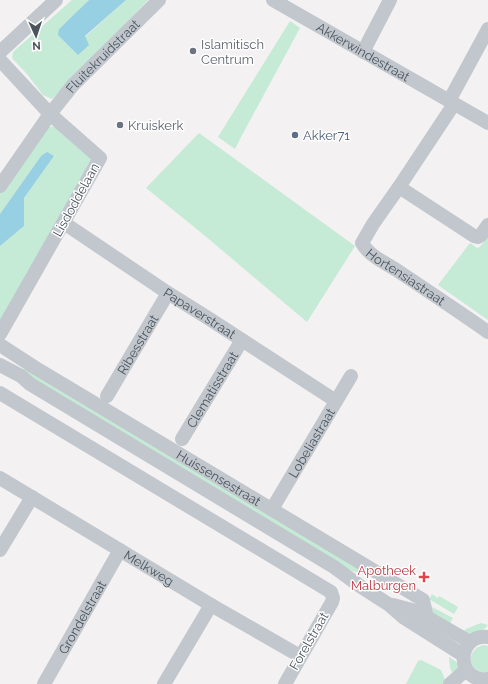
<svg xmlns="http://www.w3.org/2000/svg" width="488" height="684" viewBox="0 0 488 684" font-family="Raleway,sans-serif">
  <rect width="100%" height="100%" fill="#f3f1f1"/>
  <g fill="#c5ead5">
    <polygon points="72,0 89,0 59,29 85,37 126,0 148,0 52,99 43,95 27,74 12,58 13,52"/>
    <polygon points="290,21 300,28 241,137 235,149 218,137"/>
    <polygon points="58,126 87,153 92,161 0,322 0,246 24,226 24,198 54,156 41,156 0,214 0,193 48,127"/>
    <polygon points="199,133 355,246 307,322 204,235 146,188"/>
    <polygon points="488,236 488,320 438,285 470,243 477,248 480,247"/>
    <polygon points="25,369 363,570 360,574 341,566 22,373 21,370"/>
    <polygon points="432,594 438,598 439,596 458,607 454,614 429,599"/>
    <polygon points="432,607 453,618 448,626 434,617"/>
    <path d="M481,623L488,625C481,633 472,635 462,633L466,629Z"/>
    <path d="M484,645L488,646V672C468,675 464,649 484,645Z"/>
    <path d="M449,657C459,663 461,666 454,676L450,668Z"/>
    <polygon points="421,660 441,670 446,682 442,684 406,684 418,661"/>
  </g>
  <g fill="#97d0e2">
    <polygon points="89,0 126,0 85,36 89,45 78,55 58,35 59,29"/>
    <polygon points="47,152 54,156 24,198 24,226 0,246 0,214 41,156"/>
  </g>
  <g fill="none" stroke-linecap="round" stroke-linejoin="round">
    <g stroke="#c1c7cd" stroke-width="14">
      <path id="s1" d="M273,0L488,123"/>
      <polyline points="0,52 56,0"/>
      <polyline points="363,52 390,0"/>
      <polyline points="0,60 50,114 100,158 0,334"/>
      <polyline points="449,101 488,29"/>
      <polyline points="454,104 399,187 474,236 478,237 481,235 488,225"/>
      <path id="s2" d="M0,186L50,114L73,85L159,0"/>
      <path id="s3" d="M399,187L373,224L362,243C369,256 386,263 398,271C428,291 458,311 488,332"/>
      <path id="s4" d="M64,223L168,293L208,318L336,401"/>
      <path id="s5" d="M0,345L34,367L423,600L427,617"/>
      <polyline points="0,365 21,376 30,384 334,567 360,586 388,604 403,617 463,655"/>
      <polyline points="0,393 331,592 333,598 332,602 285,684"/>
      <path id="s6" d="M107,396L168,293"/>
      <path id="s7" d="M182,439L242,340"/>
      <path id="s8" d="M0,478L211,605L300,656"/>
      <path id="s9" d="M272,509L351,376"/>
      <polyline points="0,550 32,497"/>
      <polyline points="393,605 416,611 470,642"/>
      <path d="M488,637C456,633 455,683 488,679"/>
      <path id="s10" d="M44,684L120,550"/>
      <polyline points="164,684 211,605"/>
      <polyline points="450,684 466,670"/>
    </g>
  </g>
  <g fill="#6b7280" stroke="#fff" stroke-width="1.5">
    <circle cx="193" cy="51" r="4"/>
    <circle cx="120" cy="125" r="4"/>
  </g>
  <circle fill="#5c6f8a" stroke="#fff" stroke-width="1.5" cx="295" cy="135" r="4"/>
  <path fill="#e0444e" stroke="#fff" stroke-width="1.5" d="M422 571h4v4h4v4h-4v4h-4v-4h-4v-4h4z"/>
  <g text-anchor="middle" dominant-baseline="central" stroke-width="3" stroke-linejoin="round" paint-order="stroke">
    <g font-size="13" fill="#5b616d" stroke="#fff" text-anchor="start">
      <text x="201" y="44">Islamitisch<tspan x="201" dy="15">Centrum</tspan></text>
      <text x="128" y="125">Kruiskerk</text>
    </g>
    <g font-size="13" fill="#4b535c" stroke="#fff">
      <text stroke="none"><textPath href="#s1" startOffset="104">Akkerwindestraat</textPath></text>
      <text stroke="none"><textPath href="#s2" startOffset="166">Fluitekruidstraat</textPath></text>
      <text transform="translate(76 200) rotate(-61)">Lisdoddelaan</text>
      <text stroke="none"><textPath href="#s3" startOffset="123">Hortensiastraat</textPath></text>
      <text stroke="none"><textPath href="#s4" startOffset="163">Papaverstraat</textPath></text>
      <text stroke="none"><textPath href="#s6" startOffset="60">Ribesstraat</textPath></text>
      <text stroke="none"><textPath href="#s7" startOffset="58">Clematisstraat</textPath></text>
      <text stroke="none"><textPath href="#s9" startOffset="77">Lobeliastraat</textPath></text>
      <text stroke="none"><textPath href="#s5" startOffset="256">Huissensestraat</textPath></text>
      <text stroke="none"><textPath href="#s8" startOffset="174">Melkweg</textPath></text>
      <text stroke="none"><textPath href="#s10" startOffset="77">Grondelstraat</textPath></text>
      <text transform="translate(309 641) rotate(-60)">Forelstraat</text>
    </g>
    <g font-size="13" fill="#4e5e75" stroke="#fff" text-anchor="start">
      <text x="303" y="135">Akker71</text>
    </g>
    <g font-size="13" fill="#be3a42" stroke="#fff" text-anchor="end">
      <text x="416" y="570">Apotheek<tspan x="416" dy="15">Malburgen</tspan></text>
    </g>
  </g>
  <g transform="translate(36 36) rotate(177)" stroke="#ffffff" stroke-width="3" paint-order="stroke">
  <path d="M0-3L7 15L0 10L-7 15Z" fill="#4b535c"/>
  <text y="-6" font-size="11" font-weight="bold" text-anchor="middle" fill="#4b535c">N</text>
  </g>
</svg>
